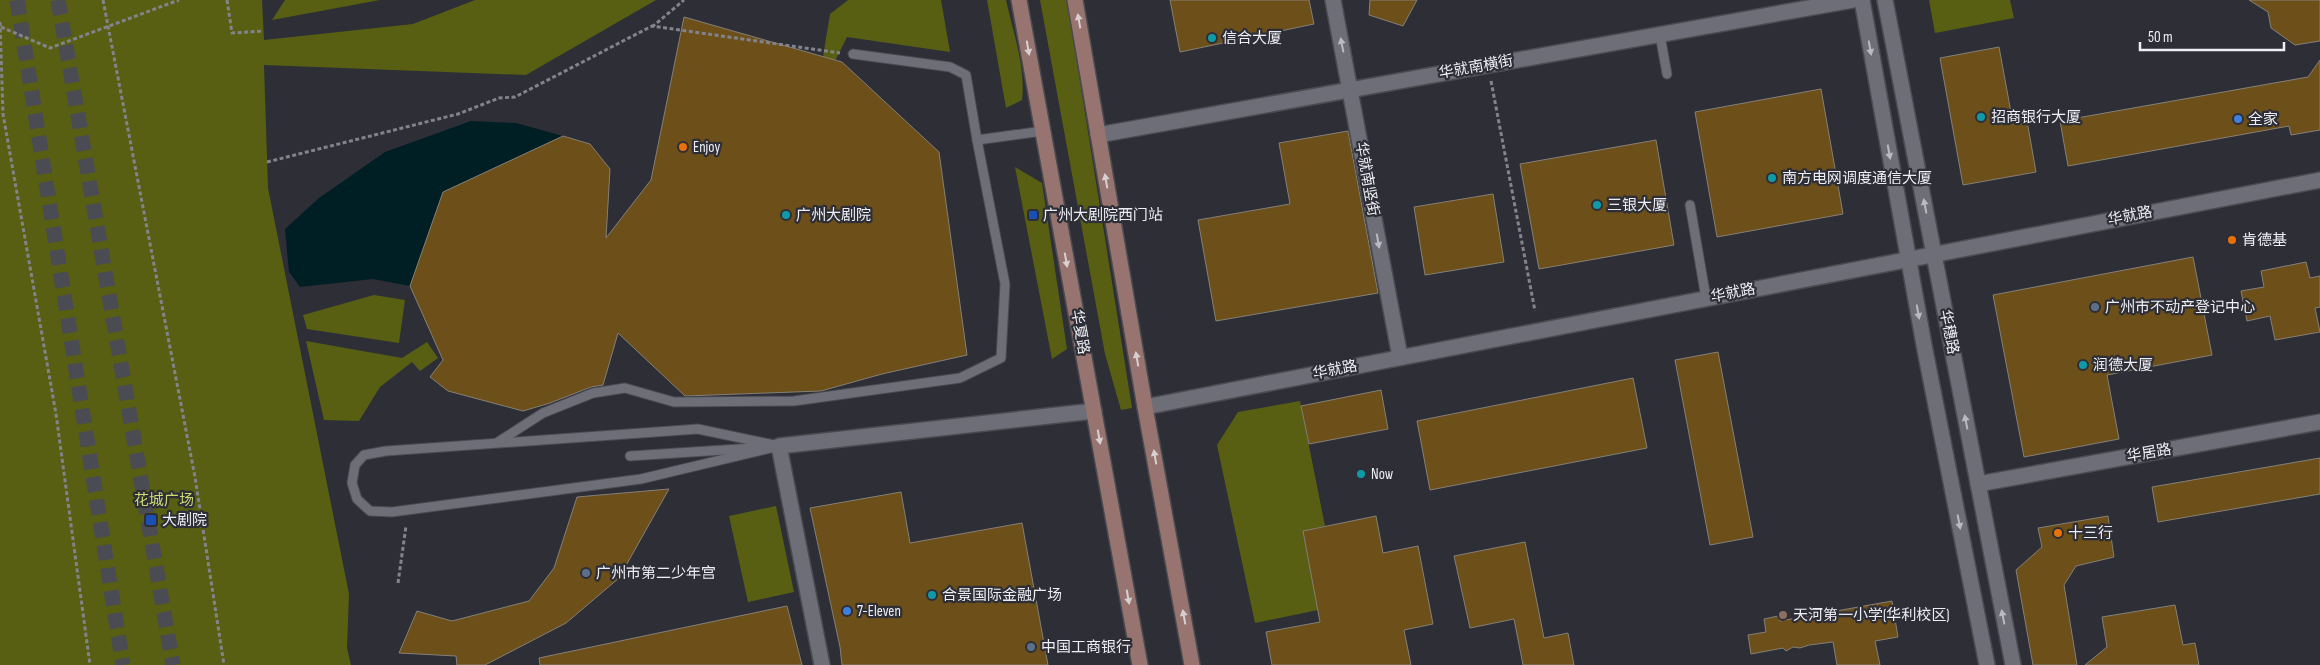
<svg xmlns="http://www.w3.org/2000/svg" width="2320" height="665" viewBox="0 0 2320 665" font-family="'Sofia Sans Condensed','Noto Sans SC',sans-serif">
  <rect width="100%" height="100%" fill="#2e2e37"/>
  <g fill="#585f12">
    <polygon points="0,0 262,0 264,40 413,24 475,0 656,0 526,75 264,65 268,188 349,594 347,648 351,665 0,665"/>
    <polygon points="285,0 380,0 272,20"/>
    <polygon points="848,0 941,0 950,52 847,37 835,61 823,57 830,14"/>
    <path d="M987,0H1006C1013,32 1026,68 1022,100L1006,108Z"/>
    <polygon points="1040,0 1067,0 1132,408 1121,410 1105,354"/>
    <polygon points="1929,0 2010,0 2014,18 1935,33"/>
    <polygon points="1015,167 1042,183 1067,349 1052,359"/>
    <polygon points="374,295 405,300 399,343 307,329 303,315"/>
    <polygon points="306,341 402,358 427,342 438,358 420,371 412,362 380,387 359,421 324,420"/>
    <polygon points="1300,401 1325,526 1303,531 1318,610 1255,623 1217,445 1238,412"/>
    <polygon points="776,506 794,592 748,602 729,516"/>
  </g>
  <polygon fill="#001f24" points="471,121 516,123 563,136 443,192 410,286 373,279 300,287 289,272 285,229 319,198 385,152"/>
  <g fill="#6c4f19" stroke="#858077">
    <polygon points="1170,0 1309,0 1314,24 1180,52"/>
    <polygon points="1370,0 1417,0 1403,26 1369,15"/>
    <polygon points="2249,0 2320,0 2320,41 2295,45 2271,28 2268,12"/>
    <polygon points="684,17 842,62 939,152 967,355 882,374 821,391 685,396 618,333 603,385 591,387 550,403 523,411 448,391 430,377 443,360 410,286 443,192 563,136 590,144 610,169 606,238 651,180"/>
    <polygon points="1999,47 2012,118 2026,115 2036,172 1963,185 1940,58"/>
    <polygon points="2320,60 2320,130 2291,135 2289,126 2068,166 2060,121 2308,77"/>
    <polygon points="1821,89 1843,214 1717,237 1695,112"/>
    <polygon points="1348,131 1378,293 1216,321 1198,220 1290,204 1279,143"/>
    <polygon points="1656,140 1674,245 1539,269 1520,164"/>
    <polygon points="1493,194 1504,262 1425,275 1414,207"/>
    <polygon points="2193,257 2212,355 2107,375 2119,439 2024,457 1993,295"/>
    <polygon points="2306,262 2310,278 2320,276 2320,307 2315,308 2320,332 2275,340 2270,316 2247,321 2241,291 2264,287 2261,271"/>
    <polygon points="1718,352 1753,537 1710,545 1675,360"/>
    <polygon points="1633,378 1647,448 1430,490 1417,421"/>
    <polygon points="1381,390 1388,429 1309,444 1301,406"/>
    <polygon points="2320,458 2320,494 2158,522 2152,487"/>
    <polygon points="669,489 619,578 566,623 485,665 457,665 456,656 399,653 417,611 452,621 529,601 554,568 577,497"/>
    <polygon points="901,492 910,543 1022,523 1048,665 842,665 840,647 810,508"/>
    <polygon points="1376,516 1383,553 1418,546 1433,624 1404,630 1411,665 1272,665 1266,632 1320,622 1303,531"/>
    <polygon points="2108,516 2114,557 2076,566 2064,585 2077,665 2033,665 2016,570 2042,547 2038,528"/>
    <polygon points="1525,542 1544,638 1568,633 1574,665 1523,665 1514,619 1470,628 1454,556"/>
    <polygon points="1892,601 1898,637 1875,641 1880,665 1837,665 1833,642 1809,645 1800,648 1793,647 1786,651 1783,648 1751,654 1748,635 1766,632 1764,619 1778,616 1780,621"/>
    <polygon points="2175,605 2183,645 2195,643 2199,665 2085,665 2107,647 2102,617"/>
    <polygon points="787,606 802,665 540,665 539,658"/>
  </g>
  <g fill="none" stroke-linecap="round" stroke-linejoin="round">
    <g stroke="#4b4b53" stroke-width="15" stroke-dasharray="15 8" stroke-linecap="butt">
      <polyline points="17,0 123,665"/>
      <polyline points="58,0 173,665"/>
    </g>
    <g stroke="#4a4a51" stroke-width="11">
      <g id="service">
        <polyline points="1660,35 1667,74"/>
        <polyline points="853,54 950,67 966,75 977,140 1043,131"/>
        <polyline points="1690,205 1706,298"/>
        <polygon points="698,429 779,446 641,479 392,512 370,511 357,499 352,483 355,465 364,455 386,451"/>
        <polyline points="498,442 543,413 593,393 625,388 674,402 794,401 960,378 1001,358 1005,284 977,140"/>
        <polyline points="630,456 754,448"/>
      </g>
    </g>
    <g stroke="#4a4a51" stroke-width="18">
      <g id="minor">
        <polyline points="1333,0 1400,357"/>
        <polyline points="1098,135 1853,0"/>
        <polyline points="1978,484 2320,422"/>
        <polyline points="822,665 779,446 1094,411"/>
      </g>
    </g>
    <g stroke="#4a4a51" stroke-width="18">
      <g id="tertiary">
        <polyline points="1862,0 1924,345 1987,665"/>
        <polyline points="1885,0 2013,665"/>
        <polyline points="1145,407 2320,180"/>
      </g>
    </g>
    <g stroke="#4a4a51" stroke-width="18">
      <g id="secondary">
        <polyline points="1019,0 1140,665"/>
        <polyline points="1075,0 1145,407 1192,665"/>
      </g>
    </g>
    <g stroke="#83838b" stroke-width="3" stroke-dasharray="4 2.5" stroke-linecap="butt">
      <polyline points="103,0 195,477 224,665"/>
      <polyline points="227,0 232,33 263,31"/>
      <polyline points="0,22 3,114 56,414 90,665"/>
      <polyline points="1,27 50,48 179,0"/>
      <polyline points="652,27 684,0"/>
      <polyline points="1491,81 1535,311"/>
      <polyline points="267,162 458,114 499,98 515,97 652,26 840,53"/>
      <polyline points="398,583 406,526"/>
    </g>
    <use href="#service" stroke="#6d6e77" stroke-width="9"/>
    <use href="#minor" stroke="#6d6e77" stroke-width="15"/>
    <use href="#tertiary" stroke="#6d6e77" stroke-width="15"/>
    <use href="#secondary" stroke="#97746f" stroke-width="15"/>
  </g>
  <defs><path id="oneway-solid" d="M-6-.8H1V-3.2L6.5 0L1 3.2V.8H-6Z" transform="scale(1.25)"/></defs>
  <g fill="#d8cfd2">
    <use href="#oneway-solid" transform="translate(1079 21) rotate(-100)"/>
    <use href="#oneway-solid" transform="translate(1028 48) rotate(80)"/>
    <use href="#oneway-solid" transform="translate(1106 181) rotate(-100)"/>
    <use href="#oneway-solid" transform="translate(1066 260) rotate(80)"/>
    <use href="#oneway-solid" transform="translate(1137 359) rotate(-100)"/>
    <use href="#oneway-solid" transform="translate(1099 437) rotate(80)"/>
    <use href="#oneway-solid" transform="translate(1155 457) rotate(-100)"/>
    <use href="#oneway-solid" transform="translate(1128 597) rotate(80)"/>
    <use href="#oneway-solid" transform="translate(1184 617) rotate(-100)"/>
  </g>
  <g fill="#babac1">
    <use href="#oneway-solid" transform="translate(1342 45) rotate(-101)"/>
    <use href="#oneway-solid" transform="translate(1870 48) rotate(80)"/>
    <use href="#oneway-solid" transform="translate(1889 152) rotate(80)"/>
    <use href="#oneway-solid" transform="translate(1925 206) rotate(-101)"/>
    <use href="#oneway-solid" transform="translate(1378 241) rotate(80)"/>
    <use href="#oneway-solid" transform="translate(1918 312) rotate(80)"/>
    <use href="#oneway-solid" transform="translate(1966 422) rotate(-101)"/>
    <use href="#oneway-solid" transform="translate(1959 522) rotate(79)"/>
    <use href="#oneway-solid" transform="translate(2003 617) rotate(-101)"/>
  </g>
  <g fill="#0f9aa8" stroke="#2e2e37" stroke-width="2">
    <circle cx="1212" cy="38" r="5"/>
    <circle cx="1981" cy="117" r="5"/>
    <circle cx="1772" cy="178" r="5"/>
    <circle cx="1597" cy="205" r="5"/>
    <circle cx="786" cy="215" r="5"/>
    <circle cx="2083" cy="365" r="5"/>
    <circle cx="1361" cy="474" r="5"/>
    <circle cx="932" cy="595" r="5"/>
  </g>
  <g fill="#3f7fe0" stroke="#2e2e37" stroke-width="2">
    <circle cx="2238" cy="119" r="5"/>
    <circle cx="847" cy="611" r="5"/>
  </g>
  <g fill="#e8710a" stroke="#2e2e37" stroke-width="2">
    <circle cx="683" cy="147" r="5"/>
    <circle cx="2232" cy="240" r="5"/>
    <circle cx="2058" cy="533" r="5"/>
  </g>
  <g fill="#1a4fb4" stroke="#2e2e37" stroke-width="2">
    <rect x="1028" y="210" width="10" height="10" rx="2.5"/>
    <rect x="145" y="514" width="12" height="12" rx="2.5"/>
  </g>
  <g fill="#5c6f8a" stroke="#2e2e37" stroke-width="2">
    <circle cx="2095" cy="307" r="5"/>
    <circle cx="586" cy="573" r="5"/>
    <circle cx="1031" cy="647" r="5"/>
  </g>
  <circle fill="#8d6e63" stroke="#2e2e37" stroke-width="2" cx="1783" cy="615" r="5"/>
  <g text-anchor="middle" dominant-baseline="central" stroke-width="4.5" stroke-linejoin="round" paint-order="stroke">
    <g font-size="15" fill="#ededf3" stroke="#2e2e37" text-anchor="start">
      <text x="1222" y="38">信合大厦</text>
      <text x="1991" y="117">招商银行大厦</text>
      <text x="2248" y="119">全家</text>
      <text x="693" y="147">Enjoy</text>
      <text x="1782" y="178">南方电网调度通信大厦</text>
      <text x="1607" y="205">三银大厦</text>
      <text x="796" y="215">广州大剧院</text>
      <text x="1043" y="215">广州大剧院西门站</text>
      <text x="2242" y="240">肯德基</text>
      <text x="2105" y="307">广州市不动产登记中心</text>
      <text x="2093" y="365">润德大厦</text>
      <text x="1371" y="474">Now</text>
      <text x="162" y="520">大剧院</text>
      <text x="2068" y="533">十三行</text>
      <text x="596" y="573">广州市第二少年宫</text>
      <text x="942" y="595">合景国际金融广场</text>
      <text x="857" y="611">7-Eleven</text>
      <text x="1793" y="615">天河第一小学(华利校区)</text>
      <text x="1041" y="647">中国工商银行</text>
    </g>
    <g font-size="15" fill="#ededf3" stroke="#2e2e37">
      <text transform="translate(1476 67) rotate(-10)">华就南横街</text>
      <text transform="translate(1367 179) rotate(80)">华就南竖街</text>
      <text transform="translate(2130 216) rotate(-11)">华就路</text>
      <text transform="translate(1733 293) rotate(-11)">华就路</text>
      <text transform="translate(1080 332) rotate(80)">华夏路</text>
      <text transform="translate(1949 332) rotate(79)">华穗路</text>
      <text transform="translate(1335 370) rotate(-11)">华就路</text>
      <text transform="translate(2149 453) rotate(-10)">华居路</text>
    </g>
    <g font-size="15" fill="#cedb73" stroke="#2e2e37">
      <text x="164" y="500">花城广场</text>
    </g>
  </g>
  <path d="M2140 42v8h144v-8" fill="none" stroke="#ededf3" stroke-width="2.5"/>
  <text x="2148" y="42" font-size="15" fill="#ededf3" stroke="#2e2e37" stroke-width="4" paint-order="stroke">50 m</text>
</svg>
